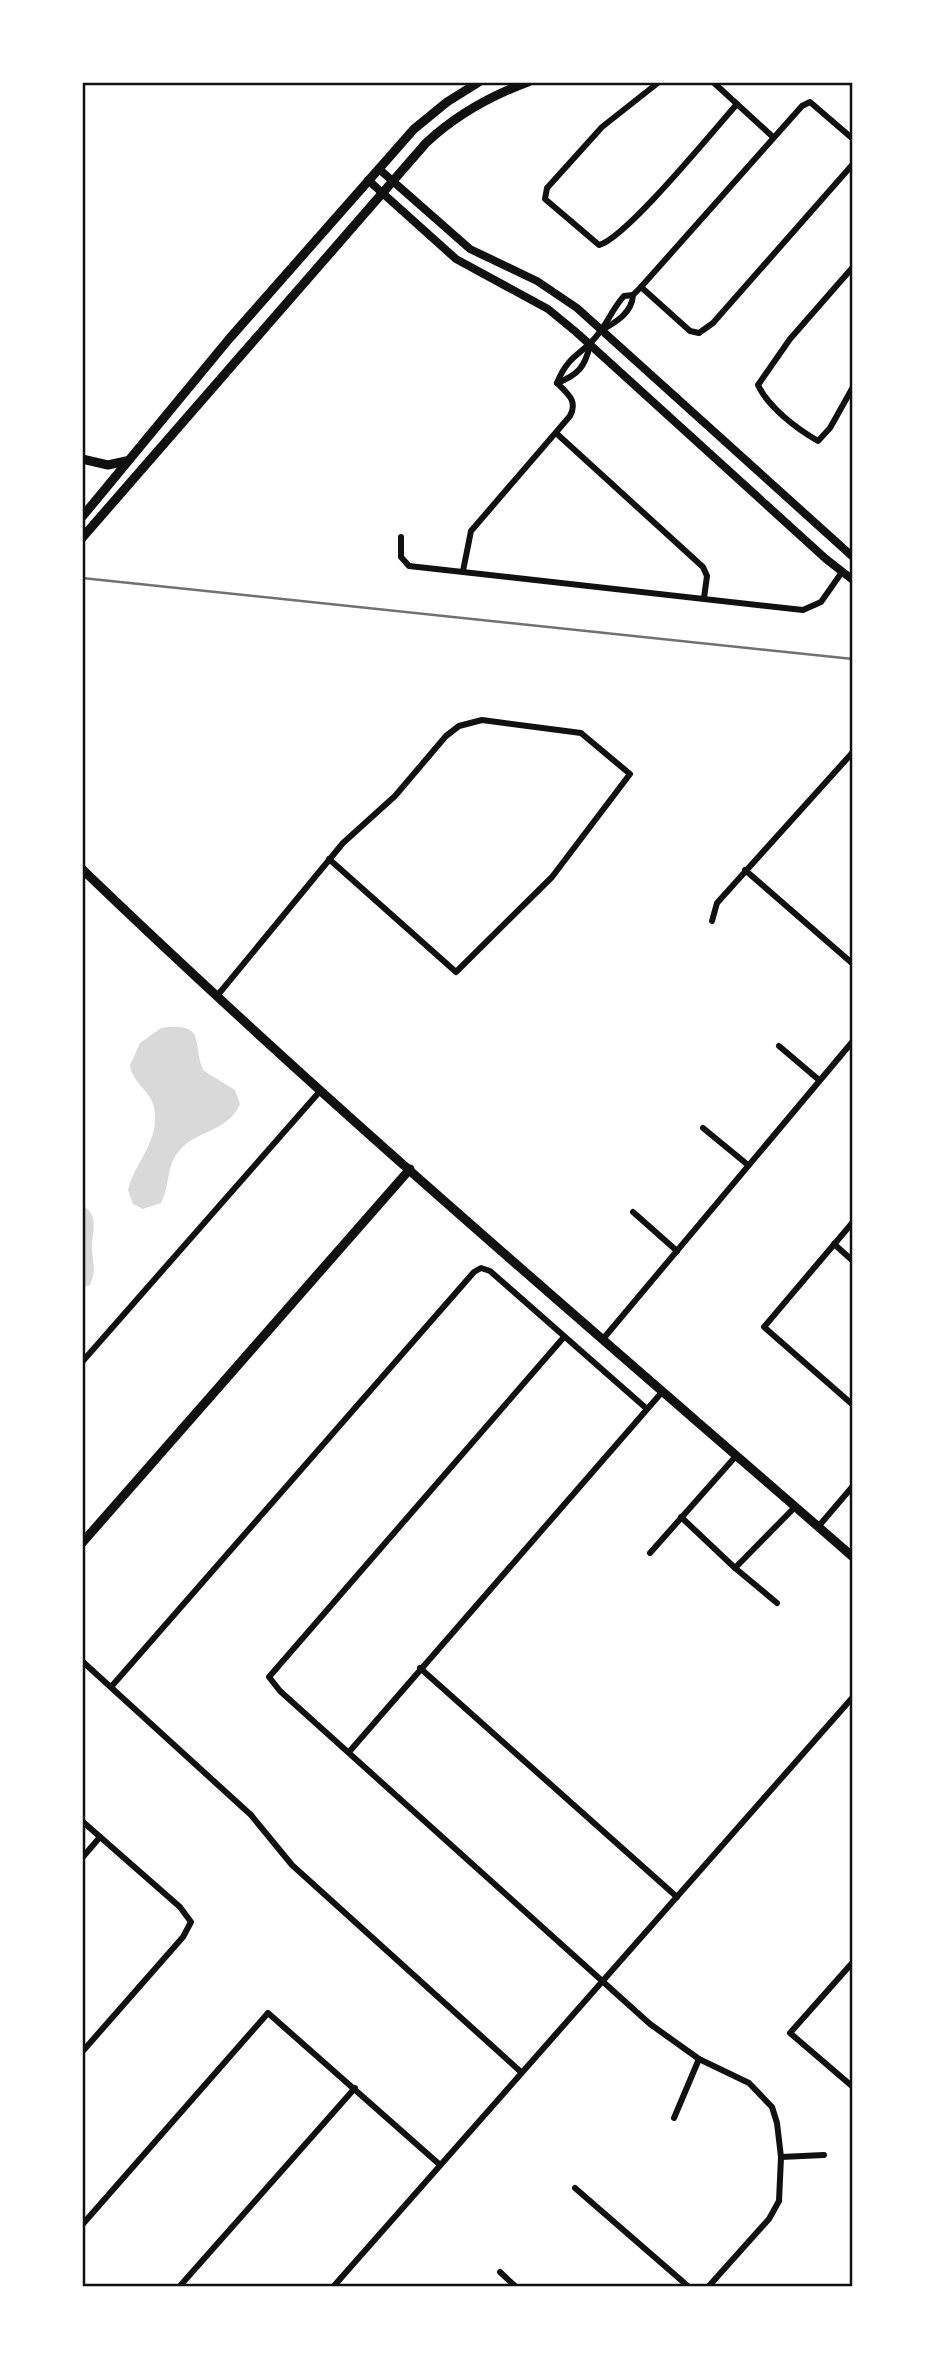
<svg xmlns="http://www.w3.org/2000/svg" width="935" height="2369" viewBox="0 0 935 2369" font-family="'Fira Sans Condensed',sans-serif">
  <rect width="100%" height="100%" fill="#fff"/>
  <g fill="#d9d9d9">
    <path d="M161,1028C209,1021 191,1047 204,1071L235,1090L240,1104C228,1132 196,1130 179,1151C166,1166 170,1186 161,1203L143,1209L133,1204L128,1190C135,1161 161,1141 154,1107C150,1090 132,1083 130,1065L140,1043Z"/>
    <path d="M82,1205C100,1216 92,1229 92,1246C92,1261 97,1270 90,1285L82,1288Z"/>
  </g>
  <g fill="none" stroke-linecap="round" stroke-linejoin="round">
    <g stroke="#111" stroke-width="6">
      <path d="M659,82L602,127L547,188L545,199L599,245C626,238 713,131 737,104"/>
      <polyline points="713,82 773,137"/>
      <path d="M853,267L790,339L758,385C768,407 797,429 818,441L830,428L853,387"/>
      <polyline points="641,287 690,331 699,333 713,323 853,164"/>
      <path d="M602,330C616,322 632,313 633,295"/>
      <path d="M557,383C569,353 583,355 599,333C609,320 613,308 624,296L633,295L641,287L802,106L810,102L853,139"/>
      <path d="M557,383C578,375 585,367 590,345"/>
      <polyline points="556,433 703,567 707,576 704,598"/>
      <polyline points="401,537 401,557 409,566 803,610 821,602 842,572"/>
      <path d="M463,571L471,531L570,416C578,401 568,394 557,383"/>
      <polyline points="745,870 853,964"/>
      <polyline points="712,921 717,903 853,752"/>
      <polyline points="217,996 343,843 395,796 446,736 459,726 482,720 581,733 630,774 552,877 456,972 329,859"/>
      <polyline points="779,1046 819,1080"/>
      <polyline points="703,1128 748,1165"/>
      <polyline points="633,1212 677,1251"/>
      <polyline points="853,1222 764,1327 853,1405"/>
      <polyline points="834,1244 853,1261"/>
      <polyline points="564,1337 269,1677 280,1691 650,2024 699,2059 749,2083 772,2107 777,2123 781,2157 779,2201 769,2219 708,2287"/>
      <polyline points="603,1339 853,1041"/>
      <polyline points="82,1362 321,1090"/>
      <polyline points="681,1517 735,1568 795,1507"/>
      <polyline points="818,1527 853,1486"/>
      <polyline points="650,1553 736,1456"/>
      <polyline points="735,1568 777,1603"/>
      <polyline points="82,1661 251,1815 292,1865 521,2072"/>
      <polyline points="420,1668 677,1897"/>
      <polyline points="111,1687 474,1272 481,1268 490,1271 647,1409"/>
      <polyline points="349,1752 663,1391"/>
      <polyline points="82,1821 180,1907 191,1922 183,1937 82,2052"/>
      <polyline points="82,1858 100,1837"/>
      <polyline points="853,1962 790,2033 853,2087"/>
      <polyline points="674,2118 699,2059"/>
      <polyline points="781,2157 824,2155"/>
      <polyline points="575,2188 689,2287"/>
      <polyline points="82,2225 268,2013 439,2164"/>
      <polyline points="500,2272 516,2287"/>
      <polyline points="179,2287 355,2088"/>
      <polyline points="333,2287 853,1697"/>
    </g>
    <g stroke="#111" stroke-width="8">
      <polyline points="379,169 470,249 537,281 577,308 853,557"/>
      <polyline points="368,180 456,259 548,309 576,332 826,559 853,580"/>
    </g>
    <g stroke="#111" stroke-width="9">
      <polyline points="82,459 108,465 126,461"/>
      <polyline points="82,517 229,339 414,129 447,102 479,82"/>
      <path d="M82,538L426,143C456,115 490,96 528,82"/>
      <path d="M82,869C330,1108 594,1331 853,1557"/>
      <polyline points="82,1543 410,1169"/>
    </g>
    <polyline stroke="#707070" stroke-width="2.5" points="82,578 853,659"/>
  </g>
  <rect width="935" height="2369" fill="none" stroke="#ffffff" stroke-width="168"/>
  <rect x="84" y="84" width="767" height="2201" fill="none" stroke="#111" stroke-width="2.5"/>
</svg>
